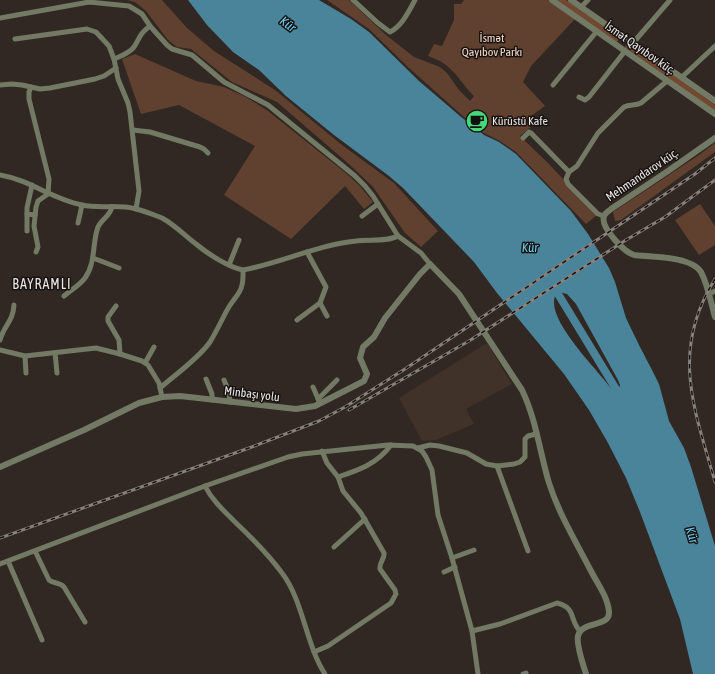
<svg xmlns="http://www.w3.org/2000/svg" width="715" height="674" viewBox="0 0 715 674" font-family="'Asap Condensed',sans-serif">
  <rect width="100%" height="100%" fill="#312823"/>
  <polygon fill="#403229" points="487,343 512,384 466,409 474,424 436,440 422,441 399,398"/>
  <g fill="#60402e">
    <polygon points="127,0 162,0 187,28 214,51 275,90 342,145 394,183 438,231 421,247 405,233 373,187 350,165 277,102 232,82 191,49 177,47 168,40 146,11 135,2"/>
    <path d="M327,0H349L386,35L414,57L440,67L447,73L459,90L470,101L474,96C463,86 456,71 443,63C439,60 433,58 428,56L434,44L442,46L454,20V4H461L464,0H548L575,19L531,66L523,82L545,106L525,120L531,127L520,136L548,163L597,215L586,224L516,152L500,141L484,133L473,125L409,68L369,29Z"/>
    <polygon points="135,54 196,81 224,87 246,97 268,111 347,174 360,186 373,202 364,209 345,186 291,239 224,195 255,146 179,105 141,114 122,59"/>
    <polygon points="715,143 715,152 621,220 615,221 613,212 619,208 699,155"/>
    <polygon points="700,204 715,226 715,245 699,255 675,220"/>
  </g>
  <g fill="#73482e">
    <polygon points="557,0 566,0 620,38 617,42"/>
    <polygon points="628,43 715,105 715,111 625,47"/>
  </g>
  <path fill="#4a849b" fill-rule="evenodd" d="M188,0H319L351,19L369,32L419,81L460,116L484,135L499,142L516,154L571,211L588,234L609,268L615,282L626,318L639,345L652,370L659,384L669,421L684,448L691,467L715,546V674H693L680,619L640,512L626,478L608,443L589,410L564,374L497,293L474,262L403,188L389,176L334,135L286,96L259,70L233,52L207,25ZM559,292L567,294L576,304L618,380L620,385L618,391L613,390L609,386C596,368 543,317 556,294Z"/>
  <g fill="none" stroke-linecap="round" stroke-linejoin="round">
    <polyline stroke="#4a849b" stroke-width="8" points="552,284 622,399"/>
    <g stroke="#727964" stroke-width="5">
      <path d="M353,0L378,23L390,32C402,26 409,11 415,0"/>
      <polyline points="581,7 588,0"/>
      <polyline points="0,18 89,2 129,6 142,14 150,26 167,45 172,49 192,55 224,82 268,105 355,176 365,186 373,196 398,236 421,253 430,264"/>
      <polyline points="15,39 87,29 96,32 109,46 114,59 118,79 128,103 130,112 139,191 136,209"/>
      <polyline points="633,43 670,0"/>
      <path d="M114,59C121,56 130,53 134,47C140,38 139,34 150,26"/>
      <polyline points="682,77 715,46"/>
      <polyline points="0,85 12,84 22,85 40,89 50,88 95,79 104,76 116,68"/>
      <polyline points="553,85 597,31"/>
      <polyline points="31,87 29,92 29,99 49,179 48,194 38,201 36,207 34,226 38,247 36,252"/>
      <polyline points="579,97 585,100 589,97 625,51"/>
      <polyline points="133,130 150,132 200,147 204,149 208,153"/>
      <polyline points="523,138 529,132 531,133 569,172 566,179 568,184 598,214 604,216"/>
      <path d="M569,172L577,166L598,133L624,107C630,104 635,106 641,103L667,81"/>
      <path d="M0,175C30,180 52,199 82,205C100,209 119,204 136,209C145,211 154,215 162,218C175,225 184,235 196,244C208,254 228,267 243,270C281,263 317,245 356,241C369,239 387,242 398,236"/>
      <polyline points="32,185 27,208 27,214 35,215"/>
      <polyline points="362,216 378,204"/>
      <polyline points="78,223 82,205"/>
      <polyline points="27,231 27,214"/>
      <polyline points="93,258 119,268"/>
      <polyline points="229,265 239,240"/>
      <polyline points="709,294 715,291"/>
      <path d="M64,296C71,290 80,285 85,278C96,263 92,243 98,227C102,219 110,216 112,207"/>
      <polyline points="320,303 327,316"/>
      <polyline points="116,306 108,317 108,321 119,340 120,354"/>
      <polyline points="297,320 320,303 326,287 307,252"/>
      <path d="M0,340C4,325 13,322 14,305"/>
      <polyline points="0,350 25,356 96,348 120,354 142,361 148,365 159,383 162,397"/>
      <polyline points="55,353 57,373"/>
      <polyline points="25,356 26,373"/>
      <polyline points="145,363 154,347"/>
      <polyline points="206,379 212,394 212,400"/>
      <polyline points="224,380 229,392 230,402"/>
      <polyline points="313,387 319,401"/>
      <path d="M160,388C175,375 199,358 210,342C216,332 221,322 226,312C236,293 244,295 243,270"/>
      <polyline points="318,399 337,380"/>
      <polyline points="418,448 430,445 439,446 467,453 486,464 497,466 514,464 520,462 525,457 525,439 528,436 536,434"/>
      <polyline points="497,466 528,551"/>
      <path d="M338,477C359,470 377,464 391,445"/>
      <path d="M205,486C212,500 223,510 234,521C251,537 268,554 282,573C303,600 306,645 325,674"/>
      <polyline points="334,547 365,519"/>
      <path d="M35,551L49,580C54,584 60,582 64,587L85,622"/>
      <polyline points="452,558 474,550"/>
      <polyline points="8,561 42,640"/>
      <polyline points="0,564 205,486 288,457 302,454 388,445 413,446 422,451 426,457 432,470 438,515 452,558 472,631 478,674"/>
      <polyline points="444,572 455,567"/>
      <path d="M472,631L500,624L557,603C577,608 569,620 580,631"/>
      <path d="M314,652L328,646L391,603L396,594L395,590L380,569C379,562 385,559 384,553L361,513L343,491L338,477L327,463L322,451"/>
      <polyline points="523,674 526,673"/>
    </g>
    <g stroke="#727964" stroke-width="6">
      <polyline points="552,0 715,114"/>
      <polyline points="571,0 715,101"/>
      <path d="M715,138L668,171L611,209C609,211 605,213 604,216C600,227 624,252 634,255C651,257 691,256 701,272C708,285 711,303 715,317"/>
      <path d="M0,467L84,430L139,403L162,397L180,396L296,409L315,406L364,381L367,374L360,358L363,347L374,337L385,318L420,274L430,264L459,294L522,390C536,419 540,453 549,483C559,514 576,542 591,571C597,583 608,597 609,612C610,628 582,620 578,636C576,645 583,664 586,674"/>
    </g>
    <g stroke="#88807c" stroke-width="3">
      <g id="rail">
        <path d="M715,279C670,351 694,408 715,482"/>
        <polyline points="349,410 469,341 626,240 665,217 715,180"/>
        <polyline points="0,538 249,448 319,421 345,407 405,369 695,174 715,158"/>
      </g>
    </g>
    <use href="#rail" stroke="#161210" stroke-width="1.5" stroke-dasharray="4.5" stroke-linecap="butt"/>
  </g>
  <defs>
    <g id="cafe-disc" transform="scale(1.15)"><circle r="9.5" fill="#46d779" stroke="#161210"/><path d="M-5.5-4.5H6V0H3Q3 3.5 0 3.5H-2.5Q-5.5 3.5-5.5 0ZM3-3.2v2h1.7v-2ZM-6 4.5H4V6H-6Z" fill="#111"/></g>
  </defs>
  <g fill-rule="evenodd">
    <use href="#cafe-disc" x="477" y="121"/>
  </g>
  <g text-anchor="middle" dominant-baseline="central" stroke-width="3" stroke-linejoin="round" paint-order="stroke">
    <g font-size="12" fill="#f6d8c7" stroke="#161210">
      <text x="492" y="38">İsmət<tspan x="492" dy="14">Qayıbov Parkı</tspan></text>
    </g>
    <g font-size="12" fill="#ece6e3" stroke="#161210">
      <text transform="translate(640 48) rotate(35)">İsmət Qayıbov küç.</text>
      <text transform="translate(642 175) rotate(-34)">Mehmandarov küç.</text>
      <text transform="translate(252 394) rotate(7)">Minbaşı yolu</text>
    </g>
    <g font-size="12" fill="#ece6e3" stroke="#161210" text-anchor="start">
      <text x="492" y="121">Kürüstü Kafe</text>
    </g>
    <g font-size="13" font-style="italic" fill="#71ccf0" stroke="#161210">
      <text transform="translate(288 24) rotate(37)">Kür</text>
      <text x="530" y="247">Kür</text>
      <text transform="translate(692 535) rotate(73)">Kür</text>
    </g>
    <g font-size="14" letter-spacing="1" fill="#ece6e3" stroke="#161210">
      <text x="42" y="284">BAYRAMLI</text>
    </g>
  </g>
</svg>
